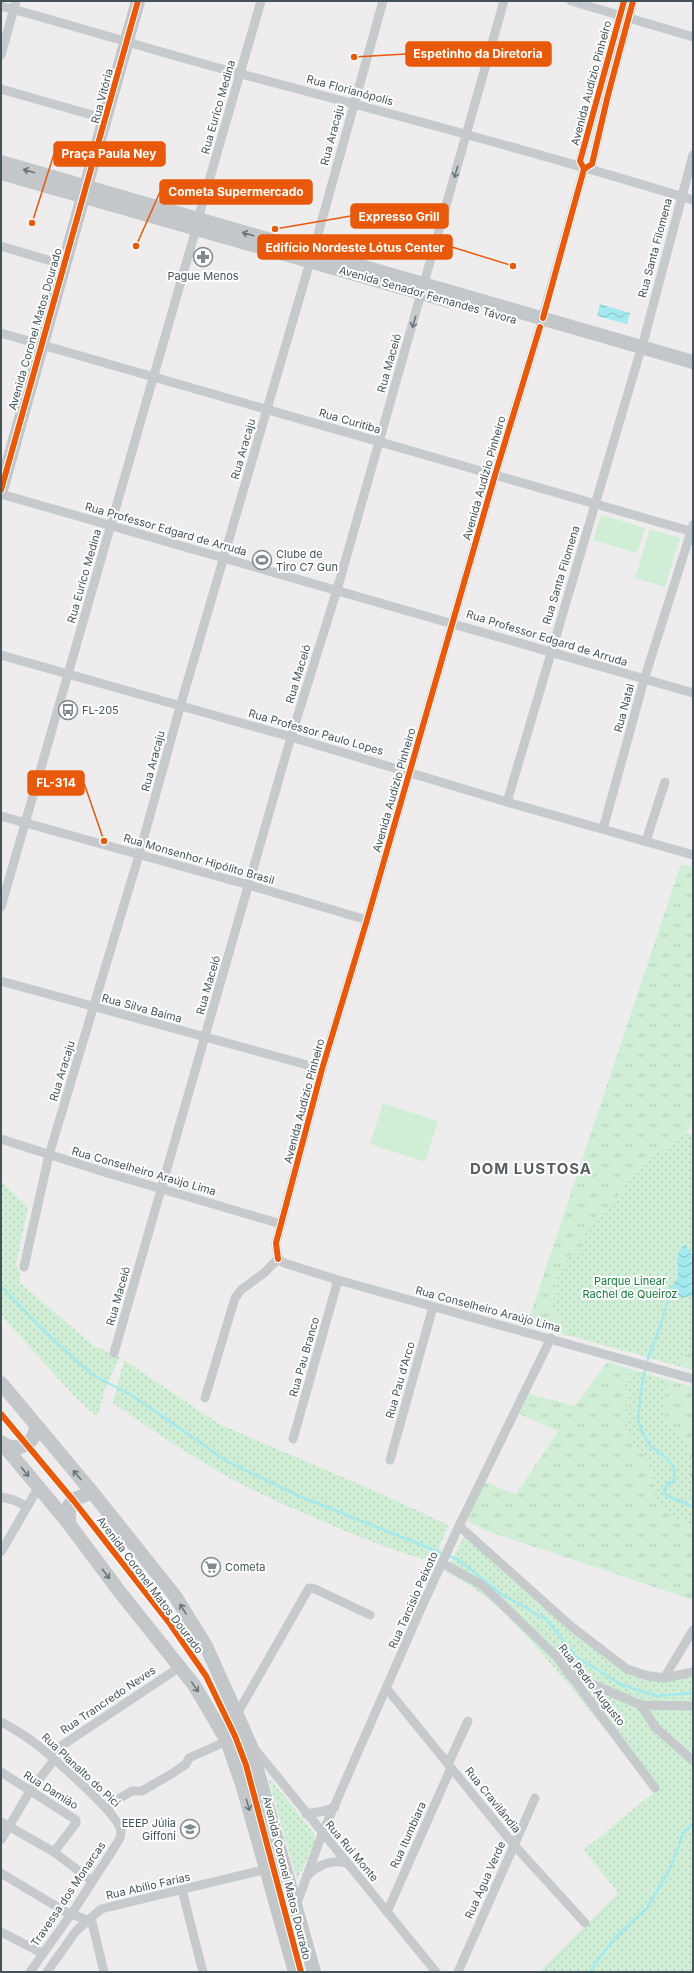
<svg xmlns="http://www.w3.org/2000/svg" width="694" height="1973" viewBox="0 0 694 1973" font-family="Inter,sans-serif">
  <defs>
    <pattern id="grass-tufts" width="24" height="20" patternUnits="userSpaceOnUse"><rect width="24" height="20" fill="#d0eed6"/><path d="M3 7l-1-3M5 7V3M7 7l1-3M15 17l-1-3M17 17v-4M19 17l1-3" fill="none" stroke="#b4ceba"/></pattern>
    <pattern id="park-dots" width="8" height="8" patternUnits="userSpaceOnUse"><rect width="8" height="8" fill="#d0eed6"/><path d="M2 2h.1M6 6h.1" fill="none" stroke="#b4ceba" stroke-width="1.8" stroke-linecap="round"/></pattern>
    <pattern id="water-waves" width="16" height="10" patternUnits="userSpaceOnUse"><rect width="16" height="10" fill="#a3e9ed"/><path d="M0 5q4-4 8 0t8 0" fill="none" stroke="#86bfc3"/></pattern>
  </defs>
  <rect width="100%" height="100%" fill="#eeeced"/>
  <g fill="url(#grass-tufts)">
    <polygon points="681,864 693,867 693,1123 673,1150 630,1302 625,1351 527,1324"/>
    <polygon points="693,1314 693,1370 668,1363 672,1327"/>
    <polygon points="607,1362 693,1387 693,1600 484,1530 467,1521 484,1482 516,1494 558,1431 519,1414 529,1394 575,1406"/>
  </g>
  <g fill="url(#park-dots)">
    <polygon points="687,1133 693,1135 693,1344 678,1366 568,1334 562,1324 554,1305 556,1276 570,1256 578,1252 589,1226 618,1196 641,1164"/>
    <polygon points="1,1181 28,1207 16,1265 20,1272 20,1283 94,1346 120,1357 106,1386 98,1414 95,1415 75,1397 1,1315"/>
    <path d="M124,1360L219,1424L388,1497L448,1525L434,1562C390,1550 349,1533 308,1515C279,1502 250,1490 223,1474C185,1452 149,1428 113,1403Z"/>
    <path d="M630,1370L667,1381L664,1406L666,1421L686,1444L691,1458V1482L693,1484V1529L663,1509L654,1496L652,1462C647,1456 639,1451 634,1445C622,1429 627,1388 630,1370Z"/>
    <path d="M466,1533L625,1665C652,1673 665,1674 693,1670V1972H539L618,1893L584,1850L654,1792C621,1749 587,1706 551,1664C521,1629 488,1591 445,1572Z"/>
    <polygon points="271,1780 314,1833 315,1842 297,1880 269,1781"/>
  </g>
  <g fill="#d0eed6">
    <polygon points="601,515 645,528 637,553 593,540"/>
    <polygon points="650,529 680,538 665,587 635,578"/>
    <polygon points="383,1103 438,1121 425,1162 370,1144"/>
  </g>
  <g fill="url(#water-waves)">
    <polygon points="600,304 630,313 627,324 597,316"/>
    <path d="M686,1245L693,1257V1296L679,1298L667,1289C690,1278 667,1254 686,1245Z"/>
  </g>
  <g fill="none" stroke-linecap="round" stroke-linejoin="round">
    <g stroke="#a3e9ed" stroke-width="2.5">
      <polyline points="1,1286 41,1328 91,1374 133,1396 228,1462 299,1496 459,1560 501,1594 546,1619 577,1657 620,1684 656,1696 693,1693"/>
      <polyline points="676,1293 668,1299 659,1330 648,1358 642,1384 638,1419 641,1429 651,1447 666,1458 673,1466 675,1474 673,1482 669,1483 664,1490 666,1495 693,1507"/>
      <polyline points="590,1972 596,1962 616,1937 647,1908 671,1867 683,1833 693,1824"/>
    </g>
    <g stroke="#c6cacc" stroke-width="9">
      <polyline points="571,1 693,37"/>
      <path d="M1,6C81,27 160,53 241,74C392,114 543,154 693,200"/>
      <polyline points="1,55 16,1"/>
      <polyline points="1,89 106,119"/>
      <polyline points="584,169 592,164 608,95 633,1"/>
      <polyline points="198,219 261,1"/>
      <polyline points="1,246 64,265"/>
      <polyline points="313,252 383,1"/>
      <polyline points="1,333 693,532"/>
      <polyline points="642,347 693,155"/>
      <polyline points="1,494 693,693"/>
      <polyline points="1,655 291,737 507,802 693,855"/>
      <polyline points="507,802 639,356"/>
      <polyline points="1,816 249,885 367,920"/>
      <polyline points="603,829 644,680 693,525"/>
      <polyline points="646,841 665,782"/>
      <polyline points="1,907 196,229"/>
      <polyline points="1,981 322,1069"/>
      <polyline points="1,1139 104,1172 281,1224"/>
      <polyline points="278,1259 276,1243 322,1069 367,920 495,475 540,327 584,169 580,161 624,1"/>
      <polyline points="278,1259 284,1263 338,1280 693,1379"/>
      <polyline points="24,1267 49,1155 139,855 180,707 310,262"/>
      <polyline points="114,1353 291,737 337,590 504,1"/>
      <polyline points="205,1398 235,1298 241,1290 264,1273 278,1259"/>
      <polyline points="293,1439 338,1280"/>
      <polyline points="390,1460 433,1307"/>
      <polyline points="1,1497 14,1500 26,1506"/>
      <polyline points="459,1526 572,1627 627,1669 648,1676 664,1678 693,1672"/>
      <polyline points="1,1552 38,1488"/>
      <polyline points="442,1563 482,1585 556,1656 655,1788"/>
      <polyline points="571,1675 641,1705 693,1706"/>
      <polyline points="664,1678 693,1630"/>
      <polyline points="387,1689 514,1845 585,1923"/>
      <polyline points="641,1705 655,1727 693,1761"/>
      <polyline points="237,1714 309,1588 315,1589 370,1615"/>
      <path d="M1,1722C9,1726 17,1731 25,1736C44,1749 115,1810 121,1830L120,1838L114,1848L72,1913L30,1972"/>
      <polyline points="254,1748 436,1972"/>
      <polyline points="49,1754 180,1667"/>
      <polyline points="448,1764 468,1721"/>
      <polyline points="1,1772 76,1820 76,1823 54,1852"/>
      <polyline points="108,1809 120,1798 132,1791 142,1791 173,1773 186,1764 189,1758 227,1741"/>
      <polyline points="306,1814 324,1811 335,1807"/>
      <polyline points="1,1822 54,1852 92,1881"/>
      <polyline points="1,1840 30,1791 54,1760"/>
      <polyline points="1,1873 64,1911 92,1922 104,1972"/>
      <path d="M308,1875C319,1864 331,1859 346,1863"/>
      <polyline points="182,1890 203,1972"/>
      <polyline points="296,1906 322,1834 423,1604 459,1526 551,1338"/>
      <polyline points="387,1912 451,1768"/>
      <polyline points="1,1932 42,1953"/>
      <polyline points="47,1972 76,1931 101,1909 267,1869"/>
      <polyline points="458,1972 535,1798"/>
    </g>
    <g stroke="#c3c7ca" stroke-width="14">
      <polyline points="1,162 693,362"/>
      <polyline points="1,173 449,301"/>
      <polyline points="1,490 138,1"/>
      <polyline points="1,1383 92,1492 175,1596 206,1646 250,1744 314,1972"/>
      <polyline points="1,1442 69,1524 119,1591 194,1685 206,1705 227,1741 243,1787 295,1972"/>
      <path d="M3,1444C19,1452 34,1445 36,1427"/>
      <polyline points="69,1524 69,1506 73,1500 92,1492"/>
    </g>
    <g stroke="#fff" stroke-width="8">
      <g id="cycleway">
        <polyline points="584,169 592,164 608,95 633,1"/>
        <polyline points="543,318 584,169 580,161 624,1"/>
        <polyline points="1,490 138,1"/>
        <polyline points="278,1259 276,1243 322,1069 367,920 495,475 540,327"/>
        <polyline points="1,1414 73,1500 170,1624 206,1676 235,1736 246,1765 301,1972"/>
      </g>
    </g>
    <use href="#cycleway" stroke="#e8590c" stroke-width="6"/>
  </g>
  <defs><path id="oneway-shaft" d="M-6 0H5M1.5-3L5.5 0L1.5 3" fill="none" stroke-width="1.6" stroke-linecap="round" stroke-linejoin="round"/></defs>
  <g stroke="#6a767b">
    <use href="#oneway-shaft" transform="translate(29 171) rotate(-164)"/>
    <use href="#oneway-shaft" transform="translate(248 234) rotate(-164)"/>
    <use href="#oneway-shaft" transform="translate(25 1472) rotate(52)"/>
    <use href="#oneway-shaft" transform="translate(77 1475) rotate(-131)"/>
    <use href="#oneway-shaft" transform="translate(106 1574) rotate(53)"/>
    <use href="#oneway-shaft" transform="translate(183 1609) rotate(-121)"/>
    <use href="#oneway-shaft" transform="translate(195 1687) rotate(56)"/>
    <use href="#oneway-shaft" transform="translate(248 1805) rotate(74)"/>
  </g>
  <g stroke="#6b777c">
    <use href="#oneway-shaft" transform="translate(456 172) rotate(106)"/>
    <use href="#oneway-shaft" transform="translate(414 322) rotate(106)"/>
  </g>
  <defs>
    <g id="pharmacy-ring" transform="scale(1)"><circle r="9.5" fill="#fff" stroke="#80898d" stroke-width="1.5"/><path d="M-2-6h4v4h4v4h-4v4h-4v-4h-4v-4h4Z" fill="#80898d"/></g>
    <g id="stadium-ring" transform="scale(1)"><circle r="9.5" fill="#fff" stroke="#80898d" stroke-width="1.5"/><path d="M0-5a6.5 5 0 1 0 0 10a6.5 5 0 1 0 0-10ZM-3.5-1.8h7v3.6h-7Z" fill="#80898d"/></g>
    <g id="bus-ring" transform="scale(1)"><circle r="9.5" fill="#fff" stroke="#80898d" stroke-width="1.5"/><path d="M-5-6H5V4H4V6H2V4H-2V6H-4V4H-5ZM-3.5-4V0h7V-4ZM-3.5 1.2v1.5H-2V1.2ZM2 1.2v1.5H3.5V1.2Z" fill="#80898d"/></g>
    <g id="supermarket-ring" transform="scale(1)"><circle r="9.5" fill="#fff" stroke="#80898d" stroke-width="1.5"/><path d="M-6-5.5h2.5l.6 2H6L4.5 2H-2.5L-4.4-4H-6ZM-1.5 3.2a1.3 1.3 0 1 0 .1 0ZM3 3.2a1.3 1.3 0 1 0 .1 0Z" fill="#80898d"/></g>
    <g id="school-ring" transform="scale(1)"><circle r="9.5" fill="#fff" stroke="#80898d" stroke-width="1.5"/><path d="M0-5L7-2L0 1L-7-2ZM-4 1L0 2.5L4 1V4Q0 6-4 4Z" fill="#80898d"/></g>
  </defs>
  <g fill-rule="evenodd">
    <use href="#pharmacy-ring" x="203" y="257"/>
    <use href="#stadium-ring" x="262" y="560"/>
    <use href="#bus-ring" x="68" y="710"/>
    <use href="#supermarket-ring" x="211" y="1567"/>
    <use href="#school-ring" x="190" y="1829"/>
  </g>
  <g text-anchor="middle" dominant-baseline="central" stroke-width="4" stroke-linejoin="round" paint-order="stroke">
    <g font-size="11" fill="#445359" stroke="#fff">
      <text transform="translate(591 83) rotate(-75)">Avenida Audízio Pinheiro</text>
      <text transform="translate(350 90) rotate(15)">Rua Florianópolis</text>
      <text transform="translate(102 96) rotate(-75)">Rua Vitória</text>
      <text transform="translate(218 107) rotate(-74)">Rua Euríco Medina</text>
      <text transform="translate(332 135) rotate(-75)">Rua Aracaju</text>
      <text transform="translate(655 248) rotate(-75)">Rua Santa Filomena</text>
      <text transform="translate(428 295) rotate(16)">Avenida Senador Fernandes Távora</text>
      <text transform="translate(35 329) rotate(-74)">Avenida Coronel Matos Dourado</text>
      <text transform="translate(389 363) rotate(-74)">Rua Maceió</text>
      <text transform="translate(350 421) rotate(16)">Rua Curitiba</text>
      <text transform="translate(243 449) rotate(-74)">Rua Aracaju</text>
      <text transform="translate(484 478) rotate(-74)">Avenida Audízio Pinheiro</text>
      <text transform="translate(166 529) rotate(16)">Rua Professor Edgard de Arruda</text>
      <text transform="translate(561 575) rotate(-73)">Rua Santa Filomena</text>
      <text transform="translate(84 576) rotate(-74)">Rua Euríco Medina</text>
      <text transform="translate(547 638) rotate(17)">Rua Professor Edgard de Arruda</text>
      <text transform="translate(298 674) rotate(-73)">Rua Maceió</text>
      <text transform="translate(624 708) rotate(-75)">Rua Natal</text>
      <text transform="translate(316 732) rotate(16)">Rua Professor Paulo Lopes</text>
      <text transform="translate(153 761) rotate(-75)">Rua Aracaju</text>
      <text transform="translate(394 790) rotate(-74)">Avenida Audízio Pinheiro</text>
      <text transform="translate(199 859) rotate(16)">Rua Monsenhor Hipólito Brasil</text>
      <text transform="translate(208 985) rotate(-74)">Rua Maceió</text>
      <text transform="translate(142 1008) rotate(15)">Rua Silva Baima</text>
      <text transform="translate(62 1071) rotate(-73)">Rua Aracaju</text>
      <text transform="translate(304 1101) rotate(-75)">Avenida Audízio Pinheiro</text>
      <text transform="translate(144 1171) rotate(16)">Rua Conselheiro Araújo Lima</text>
      <text transform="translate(118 1296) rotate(-74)">Rua Maceió</text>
      <text transform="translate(488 1309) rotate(15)">Rua Conselheiro Araújo Lima</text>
      <text transform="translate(304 1357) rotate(-74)">Rua Pau Branco</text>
      <text transform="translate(400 1380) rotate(-74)">Rua Pau d'Arco</text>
      <text transform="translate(150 1585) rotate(53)">Avenida Coronel Matos Dourado</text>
      <text transform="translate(413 1600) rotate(-66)">Rua Tarcísio Peixoto</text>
      <text transform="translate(592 1685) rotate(52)">Rua Pedro Augusto</text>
      <text transform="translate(108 1700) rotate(-34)">Rua Trancredo Neves</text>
      <text transform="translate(81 1770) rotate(43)">Rua Planalto do Pici</text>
      <text transform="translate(51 1790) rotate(32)">Rua Damião</text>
      <text transform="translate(493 1800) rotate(51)">Rua Cravilândia</text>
      <text transform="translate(408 1835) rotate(-66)">Rua Itumbiara</text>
      <text transform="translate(352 1851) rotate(50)">Rua Rui Monte</text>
      <text transform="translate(287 1878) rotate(76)">Avenida Coronel Matos Dourado</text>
      <text transform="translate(485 1880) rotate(-66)">Rua Água Verde</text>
      <text transform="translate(148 1886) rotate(-13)">Rua Abílio Farias</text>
      <text transform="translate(68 1894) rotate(-56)">Travessa dos Monarcas</text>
    </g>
    <g font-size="11" fill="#445359" stroke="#fff" text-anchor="start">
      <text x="203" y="276" text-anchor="middle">Pague Menos</text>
      <text x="276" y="554">Clube de<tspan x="276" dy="13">Tiro C7 Gun</tspan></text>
      <text x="82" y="710">FL-205</text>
      <text x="225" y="1567">Cometa</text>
      <text x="176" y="1823" text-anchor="end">EEEP Júlia<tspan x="176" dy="13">Giffoni</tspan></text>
    </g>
    <g font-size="11" fill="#147b37" stroke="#fff">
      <text x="630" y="1281">Parque Linear<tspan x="630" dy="13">Rachel de Queiroz</tspan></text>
    </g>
    <g font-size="15" font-weight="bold" letter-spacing="1" fill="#585e61" stroke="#fff">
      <text x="531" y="1168">DOM LUSTOSA</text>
    </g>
  </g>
  <path fill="none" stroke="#e8590c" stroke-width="1.5" d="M354 57L406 54M32 223L54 154M136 246L160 192M275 229L351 216M513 266L452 247M104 841L84 783"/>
  <g fill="#e8590c" stroke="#fff" stroke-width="1.5">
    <circle cx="354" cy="57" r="4"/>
    <circle cx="32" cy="223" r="4"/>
    <circle cx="136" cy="246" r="4"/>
    <circle cx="275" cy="229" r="4"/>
    <circle cx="513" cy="266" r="4"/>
    <circle cx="104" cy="841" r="4"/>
  </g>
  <g fill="#e8590c" stroke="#e8590c" stroke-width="1.5">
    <rect x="406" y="42" width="145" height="24" rx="4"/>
    <rect x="54" y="142" width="111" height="24" rx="4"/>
    <rect x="160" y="180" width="152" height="24" rx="4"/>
    <rect x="351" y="204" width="97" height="24" rx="4"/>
    <rect x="258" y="235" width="194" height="24" rx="4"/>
    <rect x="28" y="771" width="56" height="24" rx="4"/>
  </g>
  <g font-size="12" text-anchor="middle" font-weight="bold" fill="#fff">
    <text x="478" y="58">Espetinho da Diretoria</text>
    <text x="109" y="158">Praça Paula Ney</text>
    <text x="236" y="196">Cometa Supermercado</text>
    <text x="399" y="221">Expresso Grill</text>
    <text x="355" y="252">Edifício Nordeste Lótus Center</text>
    <text x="56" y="787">FL-314</text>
  </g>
  <rect width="694" height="1973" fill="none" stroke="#445359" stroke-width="4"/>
</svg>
